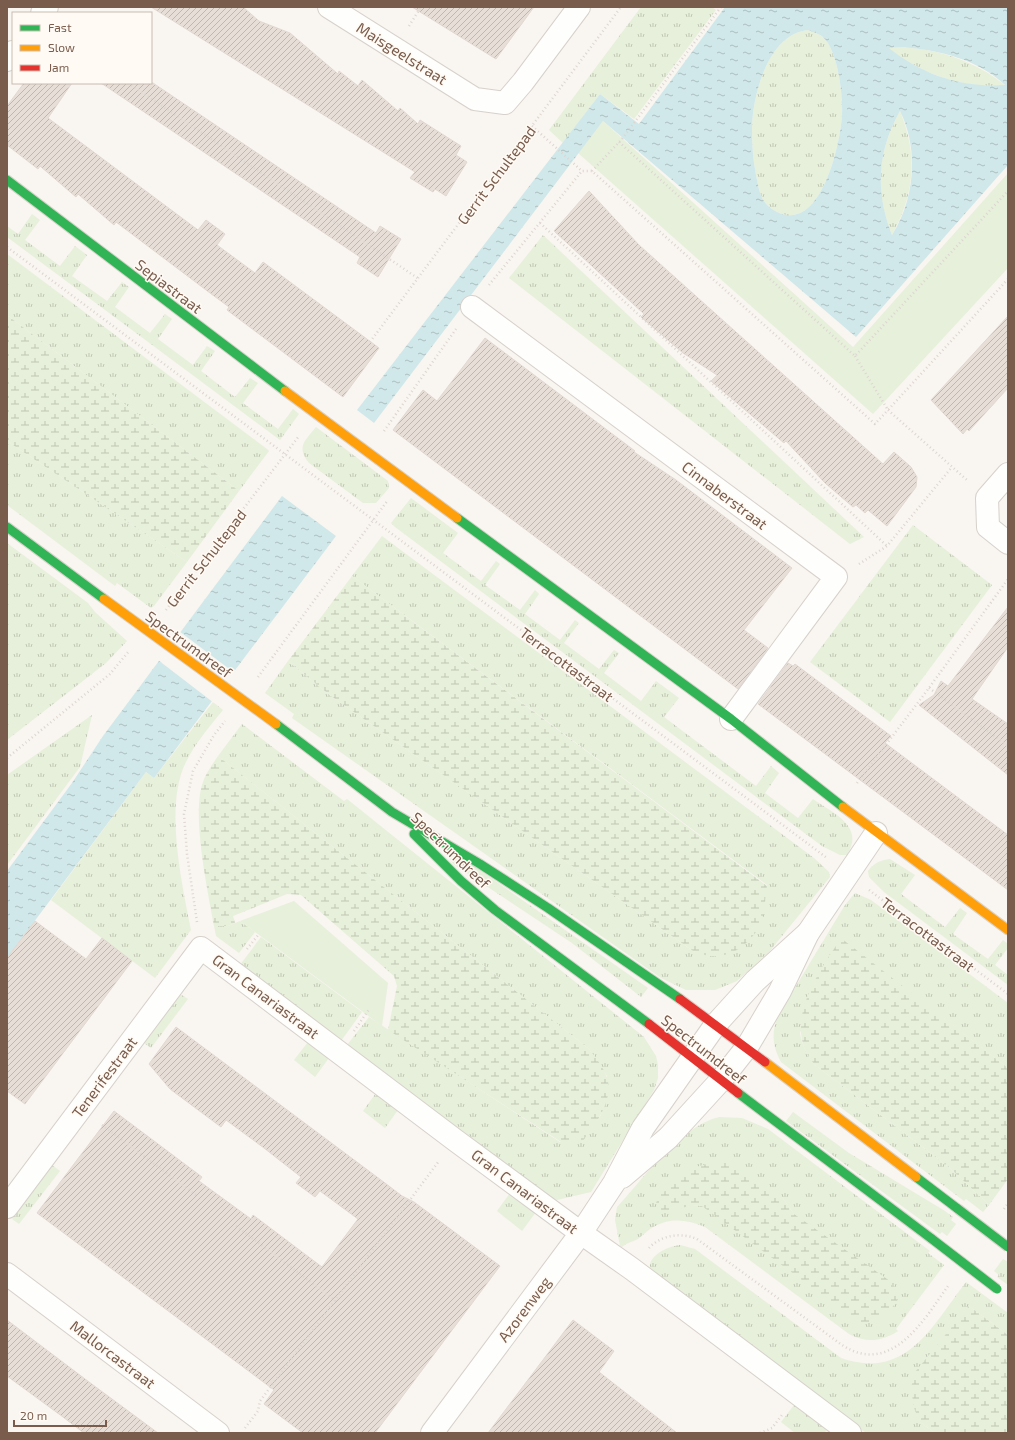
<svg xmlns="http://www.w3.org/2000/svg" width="1015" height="1440" viewBox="0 0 1015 1440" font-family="'Exo 2',sans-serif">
  <defs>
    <pattern id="grass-tufts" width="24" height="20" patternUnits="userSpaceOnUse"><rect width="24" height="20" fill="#e7f0db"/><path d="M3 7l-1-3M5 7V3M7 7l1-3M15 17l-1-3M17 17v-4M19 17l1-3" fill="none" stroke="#c0c6b4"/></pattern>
    <pattern id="wetland-marsh" width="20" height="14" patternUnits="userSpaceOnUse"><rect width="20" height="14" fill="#e7f0db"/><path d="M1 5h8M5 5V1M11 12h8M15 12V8" fill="none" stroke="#c0c6b4"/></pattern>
    <pattern id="water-ripples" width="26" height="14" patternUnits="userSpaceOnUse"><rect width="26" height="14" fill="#d0e8ea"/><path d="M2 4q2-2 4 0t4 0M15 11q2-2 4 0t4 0" fill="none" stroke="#aebfc0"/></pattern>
    <pattern id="building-hatch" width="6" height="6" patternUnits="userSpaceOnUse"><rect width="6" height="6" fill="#e6ded7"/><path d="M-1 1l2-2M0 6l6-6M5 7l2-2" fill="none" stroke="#bfb7b1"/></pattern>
  </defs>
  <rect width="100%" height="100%" fill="#f9f5f0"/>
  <g fill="url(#grass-tufts)" fill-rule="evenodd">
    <polygon points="641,7 712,7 716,10 634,119 600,94 563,143 549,130"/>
    <path d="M808,30C813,32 820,34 824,38C838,53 843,94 842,114C841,140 824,220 787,215C779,214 768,208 764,201C759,194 758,184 756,175C753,160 752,145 752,130C752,96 768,34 808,30Z"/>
    <path d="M902,47C941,50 975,61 1006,86C962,88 923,75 888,48Z"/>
    <path d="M900,111C918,155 915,193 892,235C874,190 877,154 900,111Z"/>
    <polygon points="32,214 40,220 25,240 60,266 75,246 87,255 72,276 107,301 122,282 129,287 115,307 150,333 165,314 172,319 158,339 193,365 207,346 215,351 201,371 235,397 250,378 258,383 243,403 278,429 293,409 299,414 280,440 7,237 7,226 18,234"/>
    <polygon points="543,235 864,537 850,544 509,278"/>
    <polygon points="7,254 267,449 269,451 239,491 7,315"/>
    <path d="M316,427L388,481L389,488L376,503H363L309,463C296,446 305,441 316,427Z"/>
    <polygon points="7,441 187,562 154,606 151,608 117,583 115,586 7,505"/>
    <path d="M411,498L458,533L443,553L481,581L496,561L500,564L485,585L520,610L535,590L539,594L525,614L560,640L575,620L579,623L564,643L599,669L614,650L619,653L604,673L641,701L656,681L679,698L664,717L756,786L771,766L779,773L765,793L798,818L813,799C834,814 865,826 847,855H840L822,846L395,527L391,523Z"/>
    <polygon points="913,525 992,585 890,722 810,662"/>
    <polygon points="382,536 814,858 829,872 830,877 769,952 737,981 715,990 686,990 661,978 292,718 294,714 265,693 288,661 331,696 693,951 712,956 767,885 352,576"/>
    <polygon points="7,543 88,603 95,612 127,641 106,663 7,740"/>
    <path d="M213,702L223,710C210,726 195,743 186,762C164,805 182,884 191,930L155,978L51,900L146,772L154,778Z"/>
    <polygon points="92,715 80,767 7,865 7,775"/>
    <polygon points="242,724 344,801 347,799 644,1037 656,1056 658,1065 658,1078 654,1090 591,1192 557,1200 548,1196 347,1045 369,1017 560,1142 582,1142 601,1115 607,1076 589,1049 218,756"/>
    <polygon points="441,843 648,988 641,997 572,943 453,864"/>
    <path d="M890,859L915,875L901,894L945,927L960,908L967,913L953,934L988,959L1003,940L1008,944V948L995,965L1008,975V985L884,892L869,877L868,871C874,863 880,860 890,859Z"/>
    <path d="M855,893L871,900L1008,1003V1068L841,939L800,1033C802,1045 807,1055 815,1065L950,1168L989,1205L983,1212L966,1199L964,1201L781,1062C772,1045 771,1032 779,1014L845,905Z"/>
    <polygon points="240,921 255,932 239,953 216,936 214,926 228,926"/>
    <polygon points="261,937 362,1012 341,1041 240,965"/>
    <polygon points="180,994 188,999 151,1048 144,1043"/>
    <polygon points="308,1042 329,1058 315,1077 294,1060"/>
    <polygon points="376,1093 398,1110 385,1128 363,1111"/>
    <polygon points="793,1112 849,1153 945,1211 953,1217 951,1220 956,1224 947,1236 942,1232 940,1234 786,1121"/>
    <path d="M719,1117L742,1118L768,1129L930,1251L928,1253L944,1265L896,1329L898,1331C881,1342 866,1343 849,1334L705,1227C686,1219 668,1217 650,1229C646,1232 642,1236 638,1239C632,1242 626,1243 622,1247L620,1246L615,1220L617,1207C645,1177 679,1127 719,1117ZM782,1197L794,1214L692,1205Z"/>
    <polygon points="52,1165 60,1171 19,1224 12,1219"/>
    <polygon points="510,1193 536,1212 522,1231 497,1211"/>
    <path d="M680,1245L695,1249L841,1358C907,1381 932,1326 966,1282L1008,1313V1335L969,1306L920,1422L935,1433H866L653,1274C641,1259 667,1246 680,1245Z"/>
    <polygon points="1003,1259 1008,1262 1008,1285 997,1277 999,1275 994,1271"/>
    <polygon points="794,1405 827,1430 824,1433 795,1433 781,1422"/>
  </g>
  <g fill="url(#wetland-marsh)">
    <polygon points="7,315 239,491 187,562 7,441"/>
    <path d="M352,576L767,886C765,897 765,912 761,923C753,941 733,958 712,956C706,956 699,953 693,951L331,696L288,661Z"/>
    <path d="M218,756L589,1049C595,1057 602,1065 606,1075C616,1098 595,1125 582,1142H561L388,1030L397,986L394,976L301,895L287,894L233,916L235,923L228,926H214C208,892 192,818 202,785C205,774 212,765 218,756Z"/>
    <path d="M841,938L1008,1068V1179L989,1205L950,1168L815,1065C780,1026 818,973 841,938Z"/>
    <path d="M718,1161L731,1163L782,1197L794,1214L890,1281L899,1298C885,1317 885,1323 860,1323L702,1206L692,1205L665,1213L659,1210L656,1203L659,1196L692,1168Z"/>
    <polygon points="969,1306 1008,1335 1008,1433 935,1433 920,1422 914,1408 911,1388 915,1372"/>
  </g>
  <g fill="#e7f0db">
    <polygon points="603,121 853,347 1008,173 1008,268 873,414 578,153"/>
    <polygon points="294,901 388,983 382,1026 240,921"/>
  </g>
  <g fill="url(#water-ripples)" fill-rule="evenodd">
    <path d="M725,7H1008V165L856,337L603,121L374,423L357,410L600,94L639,124ZM808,30C813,32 820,34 824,38C838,53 843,94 842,114C841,140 824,220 787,215C779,214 768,208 764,201C759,194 758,184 756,175C753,160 752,145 752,130C752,96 768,34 808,30ZM902,47C939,50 977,59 1005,85C962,88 923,75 889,48ZM900,111C919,149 915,199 892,235C875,192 877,152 900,111Z"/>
    <polygon points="282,496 336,536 154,778 146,772 7,958 7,871 72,783 103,736"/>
  </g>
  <polygon fill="#f9f5f0" points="179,631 236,674 214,703 158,660"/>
  <g fill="url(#building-hatch)" stroke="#e2d8d2">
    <polygon points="151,7 243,7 259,21 290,33 338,74 339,71 358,86 362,80 398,111 400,108 418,124 420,120 461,146 456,155 467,162 446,196 435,189 433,192 410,178 415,172"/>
    <polygon points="412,7 534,7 496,59"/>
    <polygon points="24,83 72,83 48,118 198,230 206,220 225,234 217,245 255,273 263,262 379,348 343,397 227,310 229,307 210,293 116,222 114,225 78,194 76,197 40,166 38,169 7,145 7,106"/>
    <polygon points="101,83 153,83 376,233 380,226 401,239 378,277 357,263 360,257"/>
    <polygon points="589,191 639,245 883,464 894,452 911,467 917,477 916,487 887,526 868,510 865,513 856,505 853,507 825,483 786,441 784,443 711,381 717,375 683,353 641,317 644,314 554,231"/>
    <polygon points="1008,316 1008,388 969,431 967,429 963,434 931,400"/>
    <polygon points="485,338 635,451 634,452 676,480 792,568 744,630 768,648 738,689 393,430 423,390 437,401"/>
    <polygon points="1008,607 1008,647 972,699 1008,724 1008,775 919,705 934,695 941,681 948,686"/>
    <polygon points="788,663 793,666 795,664 891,736 885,743 1008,835 1008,890 758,704"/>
    <polygon points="35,921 86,959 102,938 132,961 25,1104 7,1091 7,958"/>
    <polygon points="176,1027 385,1183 402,1196 414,1202 500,1266 375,1433 303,1433 264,1404 274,1390 37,1213 114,1111 202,1177 199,1181 251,1219 253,1215 322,1267 358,1219 320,1191 315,1197 296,1183 301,1177 264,1148 226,1120 221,1127 170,1089 149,1064"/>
    <polygon points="7,1320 89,1382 158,1433 84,1433 63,1417 7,1376"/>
    <polygon points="573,1320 614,1351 599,1372 677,1433 488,1433"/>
  </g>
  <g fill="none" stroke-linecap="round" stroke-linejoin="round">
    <g stroke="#d7d1cb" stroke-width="24">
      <g id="street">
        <polyline points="329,7 475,99 505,103 523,82 579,7"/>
        <polyline points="42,13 47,7"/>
        <polyline points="7,60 13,52"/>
        <polyline points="472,307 836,577 731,719"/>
        <polyline points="1008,474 987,498 988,527 1008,543"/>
        <polyline points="622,1177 668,1138 721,1080 747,1047 780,991 808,933 876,833"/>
        <polyline points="7,1207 201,948 455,1140 581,1233 632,1269 850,1433"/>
        <polyline points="7,1274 218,1433"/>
        <polyline points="432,1433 581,1233 614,1183 643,1128 716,1024 755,981 808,933"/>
      </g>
    </g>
    <g stroke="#d9d2cb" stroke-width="11">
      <g id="fast">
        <polyline points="7,180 285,391"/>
        <polyline points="457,518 731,719 843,807"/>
        <polyline points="7,527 104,599"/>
        <polyline points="276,724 392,812 480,864 548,908 680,999"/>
        <polyline points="414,834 461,881 495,910 649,1024"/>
        <polyline points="738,1093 932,1239"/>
        <polyline points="916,1177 958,1209"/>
      </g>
    </g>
    <g stroke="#d9d2cb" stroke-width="11">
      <g id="slow">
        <polyline points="285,391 457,518"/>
        <polyline points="843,807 1008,930"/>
        <polyline points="765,1062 916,1177"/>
      </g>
    </g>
    <g stroke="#d9d2cb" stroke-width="11">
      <g id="jam">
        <polyline points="680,999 765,1062"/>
        <polyline points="649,1024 738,1093"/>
      </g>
    </g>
    <g stroke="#dcd5d0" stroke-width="2.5" stroke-dasharray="1 3" stroke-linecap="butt">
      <polyline points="409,26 421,7"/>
      <polyline points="128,83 419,279"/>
      <polyline points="532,126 582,171 592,171 875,424 888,410 967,480"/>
      <polyline points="619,142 855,356 1008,191"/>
      <polyline points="592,171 622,139 721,7"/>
      <polyline points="540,223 887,546"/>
      <polyline points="7,247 827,858"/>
      <polyline points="489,285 582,171"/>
      <polyline points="370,342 621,7"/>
      <polyline points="855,356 888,410 1008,279"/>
      <polyline points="384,431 456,329"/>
      <polyline points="859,564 887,546 952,467"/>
      <polyline points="166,610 299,436"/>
      <polyline points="258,677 388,500"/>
      <polyline points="929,688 1008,746"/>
      <polyline points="7,758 110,674 129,651"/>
      <polyline points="857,783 929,688 1008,579"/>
      <polyline points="869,890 1008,994"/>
      <polyline points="197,922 187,854 184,814 193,771 214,735 225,721"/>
      <polyline points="247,949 259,934"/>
      <polyline points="354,1031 370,1008"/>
      <polyline points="102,1125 196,1195"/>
      <polyline points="1004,1209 1008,1203"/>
      <polyline points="236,1226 336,1301"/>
      <path d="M649,1248C661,1235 681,1232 697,1239L842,1345C891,1377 924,1320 948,1286"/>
      <polyline points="245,1428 258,1411 260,1401 439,1161"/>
      <polyline points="760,1433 772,1428 782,1415"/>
    </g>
    <use href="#street" stroke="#fefefd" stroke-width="22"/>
    <use href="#fast" stroke="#30b455" stroke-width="9"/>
    <use href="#slow" stroke="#ff9f0a" stroke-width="9"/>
    <use href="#jam" stroke="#e5322d" stroke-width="9"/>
    <g stroke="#d9d2cb" stroke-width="11" stroke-linecap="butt">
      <g id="fast-bridge">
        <polyline points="958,1209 1008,1247"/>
        <polyline points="932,1239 997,1289"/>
      </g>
    </g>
    <g stroke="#d9d2cb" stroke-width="11" stroke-linecap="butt">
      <polyline id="slow-bridge" points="104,599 276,724"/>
    </g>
    <use href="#fast-bridge" stroke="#30b455" stroke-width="9"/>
    <use href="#slow-bridge" stroke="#ff9f0a" stroke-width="9"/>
  </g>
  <g text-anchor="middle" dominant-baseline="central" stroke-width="3" stroke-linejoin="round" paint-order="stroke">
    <g font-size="15" fill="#7a5c4d" stroke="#fffaf3">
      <text transform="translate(402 53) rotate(32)">Maisgeelstraat</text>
      <text transform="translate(496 175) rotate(-53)">Gerrit Schultepad</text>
      <text transform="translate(169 286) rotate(37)">Sepiastraat</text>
      <text transform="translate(725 495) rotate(37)">Cinnaberstraat</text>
      <text transform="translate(206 558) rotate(-52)">Gerrit Schultepad</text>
      <text transform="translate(189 644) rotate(36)">Spectrumdreef</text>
      <text transform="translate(567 664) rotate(37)">Terracottastraat</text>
      <text transform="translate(451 850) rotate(44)">Spectrumdreef</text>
      <text transform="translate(928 934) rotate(37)">Terracottastraat</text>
      <text transform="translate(266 996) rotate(37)">Gran Canariastraat</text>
      <text transform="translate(704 1049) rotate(38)">Spectrumdreef</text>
      <text transform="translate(104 1077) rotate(-53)">Tenerifestraat</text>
      <text transform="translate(525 1191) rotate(37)">Gran Canariastraat</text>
      <text transform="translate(524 1309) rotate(-53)">Azorenweg</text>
      <text transform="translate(113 1354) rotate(37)">Mallorcastraat</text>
    </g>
  </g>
  <rect width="1015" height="1440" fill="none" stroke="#7a5c4d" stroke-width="16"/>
  <rect x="12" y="12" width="140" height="72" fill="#fffaf3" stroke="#cabbb1"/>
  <rect x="20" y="25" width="20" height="6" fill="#30b455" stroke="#cabbb1"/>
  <text x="48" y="32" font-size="12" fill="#7a5c4d">Fast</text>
  <rect x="20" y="45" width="20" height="6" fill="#ff9f0a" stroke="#cabbb1"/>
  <text x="48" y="52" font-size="12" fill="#7a5c4d">Slow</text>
  <rect x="20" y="65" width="20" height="6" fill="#e5322d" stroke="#cabbb1"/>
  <text x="48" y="72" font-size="12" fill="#7a5c4d">Jam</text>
  <path d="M14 1420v6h92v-6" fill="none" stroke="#7a5c4d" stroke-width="2"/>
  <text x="20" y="1420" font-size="12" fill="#7a5c4d" stroke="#fffaf3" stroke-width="3" paint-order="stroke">20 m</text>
</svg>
